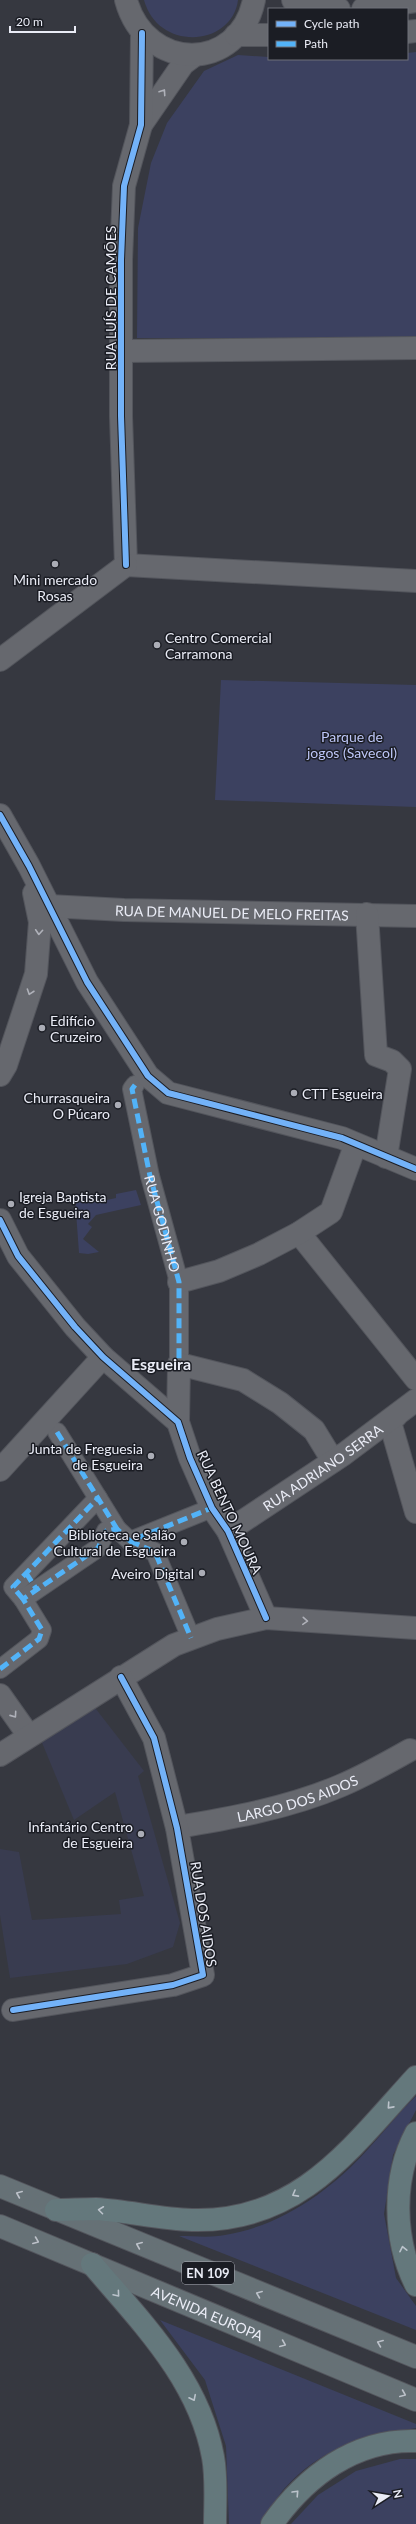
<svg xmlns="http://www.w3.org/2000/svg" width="416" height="2524" viewBox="0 0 416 2524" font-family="Lato,sans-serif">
  <rect width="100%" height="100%" fill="#363840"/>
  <polygon fill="#393c50" points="89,1700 144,1771 138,1776 180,1923 173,1947 127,1964 10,1978 0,1915 0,1849 19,1852 32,1920 121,1914 119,1900 144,1896 115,1792 74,1820 38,1733"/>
  <g fill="#3c4160">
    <path d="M144,0H238C232,47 158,52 144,0Z"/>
    <polygon points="416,52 416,338 137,338 138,228 151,163 167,123 204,71 238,55 269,57 269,59 407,59 407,53"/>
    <polygon points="221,680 416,685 416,807 215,800"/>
    <polygon points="136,1190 141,1205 96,1215 88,1224 92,1227 83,1239 99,1252 88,1254 79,1253 75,1198 94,1195 97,1202 116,1198 116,1194"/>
    <path d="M416,2096V2110L393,2155L384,2214L396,2278L416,2306V2330L179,2236C194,2236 211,2238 225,2235C281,2226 332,2190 369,2148C385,2131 399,2112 416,2096Z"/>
    <path d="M160,2320L416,2424V2428C359,2438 323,2446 283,2490C275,2500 268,2513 262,2524H229L226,2446L205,2380Z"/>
    <polygon points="400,2459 416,2459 416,2524 291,2524 318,2495 356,2471"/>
  </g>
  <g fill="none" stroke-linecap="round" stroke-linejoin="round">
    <g stroke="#53555c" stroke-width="20">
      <g id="pedestrian">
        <path id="s1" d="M135,1085L132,1089L150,1176L179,1282V1364"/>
        <polyline points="57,1432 117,1529"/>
        <polyline points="130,1541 155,1552 191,1638"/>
        <polyline points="23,1599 13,1587 98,1498"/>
        <polyline points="0,1669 39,1639 42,1630 23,1599 98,1548 106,1531 117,1529 130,1541 212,1508"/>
      </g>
    </g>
    <g stroke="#53555c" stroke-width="24">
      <g id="minor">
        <polyline points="141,125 183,64 195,55"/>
        <polyline points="123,351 416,348"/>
        <polyline points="126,565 121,416 121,260 124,186 141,125 142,33"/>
        <polyline points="126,565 416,581"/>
        <polyline points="0,660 126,565"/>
        <polyline points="0,815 29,866 87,982 148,1076 168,1093 342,1138 416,1169"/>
        <path id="s2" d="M49,906L124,910L416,916"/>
        <polyline points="367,914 376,1055 392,1061 400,1069 386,1157"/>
        <polyline points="0,1075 6,1065 36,974 40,922 34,893"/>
        <polyline points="0,1220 18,1256 75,1327 103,1357 178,1422 190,1458 212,1508 228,1531 266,1618"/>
        <polyline points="299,1233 416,1379"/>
        <polyline points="179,1282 219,1271 259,1254 299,1233 331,1212 355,1146"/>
        <polyline points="396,1416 390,1422 416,1512"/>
        <polyline points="178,1422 179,1364 243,1380 280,1403 314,1430 333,1461"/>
        <polyline points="0,1470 103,1357"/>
        <path id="s3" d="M228,1531L344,1454L416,1400"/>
        <polyline points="0,1695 29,1736"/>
        <polyline points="0,1755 174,1645 217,1629 266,1618 416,1628"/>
        <path id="s4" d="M177,1827C232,1818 288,1808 340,1786C364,1776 387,1763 410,1750"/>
        <polyline points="13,2010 173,1985 203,1975 177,1828 154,1738 121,1677"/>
      </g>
    </g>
    <g stroke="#53555c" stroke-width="24">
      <g id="secondary">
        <path d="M126,0C146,73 239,73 254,0"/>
        <polyline points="293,0 319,7 339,9"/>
        <polyline points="363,9 416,1"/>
        <polyline points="407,32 416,31"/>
        <polyline points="236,35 269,35"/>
      </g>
    </g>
    <g stroke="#53555c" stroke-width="24">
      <g id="primary">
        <polyline points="0,2186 416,2357"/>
        <path id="s5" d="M0,2226L416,2400"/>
      </g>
    </g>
    <g stroke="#53555c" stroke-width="24">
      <g id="motorway">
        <path d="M416,2133C392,2178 393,2239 416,2285"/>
        <path d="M56,2210C69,2210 82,2209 96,2209C128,2211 160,2219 192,2220C299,2223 351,2148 416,2077"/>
        <path d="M92,2264C141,2322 199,2379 213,2457C217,2479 215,2502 215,2524"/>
        <path d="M272,2524C306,2476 355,2439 416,2441"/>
      </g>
    </g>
    <use href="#pedestrian" stroke="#66686e" stroke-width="18"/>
    <use href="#minor" stroke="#66686e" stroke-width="22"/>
    <use href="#secondary" stroke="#66686e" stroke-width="22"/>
    <use href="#primary" stroke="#667176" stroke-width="22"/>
    <use href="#motorway" stroke="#64787c" stroke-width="22"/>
    <g stroke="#52b3f8" stroke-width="5" stroke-dasharray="10 5" stroke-linecap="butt">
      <polyline points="135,1085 132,1089 150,1176 179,1282 179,1364"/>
      <polyline points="57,1432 117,1529"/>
      <polyline points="130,1541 155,1552 191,1638"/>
      <polyline points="26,1573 37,1590"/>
      <polyline points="23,1599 13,1587 98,1498"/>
      <polyline points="0,1669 39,1639 42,1630 23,1599 98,1548 106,1531 117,1529 130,1541 212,1508"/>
    </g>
    <g stroke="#1b1d24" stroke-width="8">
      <g id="cycleway">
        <polyline points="126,565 121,416 121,260 124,186 141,125 142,33"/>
        <polyline points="0,815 29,866 87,982 148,1076 168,1093 342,1138 416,1169"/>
        <polyline points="0,1220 18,1256 75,1327 103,1357 178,1422 190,1458 212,1508 228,1531 266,1618"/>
        <polyline points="13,2010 173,1985 203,1975 177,1828 154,1738 121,1677"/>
      </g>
    </g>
    <use href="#cycleway" stroke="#73b2f8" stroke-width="6"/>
  </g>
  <defs><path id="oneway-chevron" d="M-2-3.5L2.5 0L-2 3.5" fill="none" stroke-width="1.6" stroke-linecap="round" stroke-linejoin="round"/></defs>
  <g stroke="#afb1b9">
    <use href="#oneway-chevron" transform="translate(163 92) rotate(-56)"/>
    <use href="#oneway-chevron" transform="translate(39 932) rotate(94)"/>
    <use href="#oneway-chevron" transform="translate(30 992) rotate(109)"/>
    <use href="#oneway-chevron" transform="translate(305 1621) rotate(4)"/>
    <use href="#oneway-chevron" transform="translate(14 1715) rotate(55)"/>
  </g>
  <g stroke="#bbc3cb">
    <use href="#oneway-chevron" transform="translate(390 2106) rotate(132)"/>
    <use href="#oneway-chevron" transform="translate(295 2194) rotate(151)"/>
    <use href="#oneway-chevron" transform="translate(101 2210) rotate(-173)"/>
    <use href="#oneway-chevron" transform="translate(403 2249) rotate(-102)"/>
    <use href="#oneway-chevron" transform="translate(117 2294) rotate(50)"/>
    <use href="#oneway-chevron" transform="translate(193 2398) rotate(64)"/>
    <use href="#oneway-chevron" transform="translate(296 2493) rotate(-47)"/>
  </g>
  <g stroke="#bcc1c9">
    <use href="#oneway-chevron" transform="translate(19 2194) rotate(-157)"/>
    <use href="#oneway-chevron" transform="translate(36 2241) rotate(22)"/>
    <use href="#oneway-chevron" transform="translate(139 2245) rotate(-157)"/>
    <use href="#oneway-chevron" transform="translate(259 2294) rotate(-158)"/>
    <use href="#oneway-chevron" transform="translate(380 2343) rotate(-158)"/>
    <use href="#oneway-chevron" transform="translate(283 2344) rotate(23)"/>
    <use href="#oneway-chevron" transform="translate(403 2394) rotate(23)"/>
  </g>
  <g fill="#abadb6" stroke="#1b1d24" stroke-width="1.5">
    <circle cx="55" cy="564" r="4"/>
    <circle cx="157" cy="645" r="4"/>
    <circle cx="42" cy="1028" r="4"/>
    <circle cx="294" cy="1093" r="4"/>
    <circle cx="118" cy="1105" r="4"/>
    <circle cx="11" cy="1204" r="4"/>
    <circle cx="151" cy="1456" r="4"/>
    <circle cx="184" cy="1542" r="4"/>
    <circle cx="202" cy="1573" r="4"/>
    <circle cx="141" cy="1834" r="4"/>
  </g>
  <g text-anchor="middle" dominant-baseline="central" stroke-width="3" stroke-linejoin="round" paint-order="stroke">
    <rect fill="#1b1d24" stroke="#acaeb7" stroke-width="1" x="182" y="2262" width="52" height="22" rx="3"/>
    <g font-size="13" font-weight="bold" fill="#eaecf6">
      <text x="208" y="2273">EN 109</text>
    </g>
    <g font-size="14" fill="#eaecf6" stroke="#1b1d24">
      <text transform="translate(110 298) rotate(-90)">RUA LUÍS DE CAMÕES</text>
      <text stroke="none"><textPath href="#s2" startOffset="183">RUA DE MANUEL DE MELO FREITAS</textPath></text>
      <text stroke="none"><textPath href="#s1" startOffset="143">RUA GODINHO</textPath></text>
      <text stroke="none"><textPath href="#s3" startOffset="114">RUA ADRIANO SERRA</textPath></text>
      <text transform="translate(230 1512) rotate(65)">RUA BENTO MOURA</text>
      <text stroke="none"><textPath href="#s4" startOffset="124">LARGO DOS AIDOS</textPath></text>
      <text transform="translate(204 1914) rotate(81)">RUA DOS AIDOS</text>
      <text stroke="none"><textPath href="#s5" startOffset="225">AVENIDA EUROPA</textPath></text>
    </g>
    <g font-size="14" fill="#eaecf6" stroke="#1b1d24" text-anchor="end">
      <text x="55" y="579" text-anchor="middle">Mini mercado<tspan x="55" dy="16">Rosas</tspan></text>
      <text x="165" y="637" text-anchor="start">Centro Comercial<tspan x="165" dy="16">Carramona</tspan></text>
      <text x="50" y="1020" text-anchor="start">Edifício<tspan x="50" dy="16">Cruzeiro</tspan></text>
      <text x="302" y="1093" text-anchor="start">CTT Esgueira</text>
      <text x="110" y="1097">Churrasqueira<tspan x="110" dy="16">O Púcaro</tspan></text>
      <text x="19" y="1196" text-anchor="start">Igreja Baptista<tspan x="19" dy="16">de Esgueira</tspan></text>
      <text x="143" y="1448">Junta de Freguesia<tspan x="143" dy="16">de Esgueira</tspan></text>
      <text x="176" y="1534">Biblioteca e Salão<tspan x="176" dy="16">Cultural de Esgueira</tspan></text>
      <text x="194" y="1573">Aveiro Digital</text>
      <text x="133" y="1826">Infantário Centro<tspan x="133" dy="16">de Esgueira</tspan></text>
    </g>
    <g font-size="14" fill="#bdc6f7" stroke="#1b1d24">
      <text x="352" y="736">Parque de<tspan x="352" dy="16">jogos (Savecol)</tspan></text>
    </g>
    <g font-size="16" font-weight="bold" fill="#eaecf6" stroke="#1b1d24">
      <text x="161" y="1363">Esgueira</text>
    </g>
  </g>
  <rect x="268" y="8" width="140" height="52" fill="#1b1d24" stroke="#6e7078"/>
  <rect x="276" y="21" width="20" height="6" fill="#73b2f8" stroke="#6e7078"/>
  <text x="304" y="28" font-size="12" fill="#eaecf6">Cycle path</text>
  <rect x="276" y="41" width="20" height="6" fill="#52b3f8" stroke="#6e7078"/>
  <text x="304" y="48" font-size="12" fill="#eaecf6">Path</text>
  <g transform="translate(388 2496) rotate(78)" stroke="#1b1d24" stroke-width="3" paint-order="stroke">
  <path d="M0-3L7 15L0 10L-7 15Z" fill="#eaecf6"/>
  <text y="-6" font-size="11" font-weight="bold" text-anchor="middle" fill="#eaecf6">N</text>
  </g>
  <path d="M10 26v6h65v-6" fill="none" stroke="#eaecf6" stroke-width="2"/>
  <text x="16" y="26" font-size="12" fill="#eaecf6" stroke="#1b1d24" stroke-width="3" paint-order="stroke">20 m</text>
</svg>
